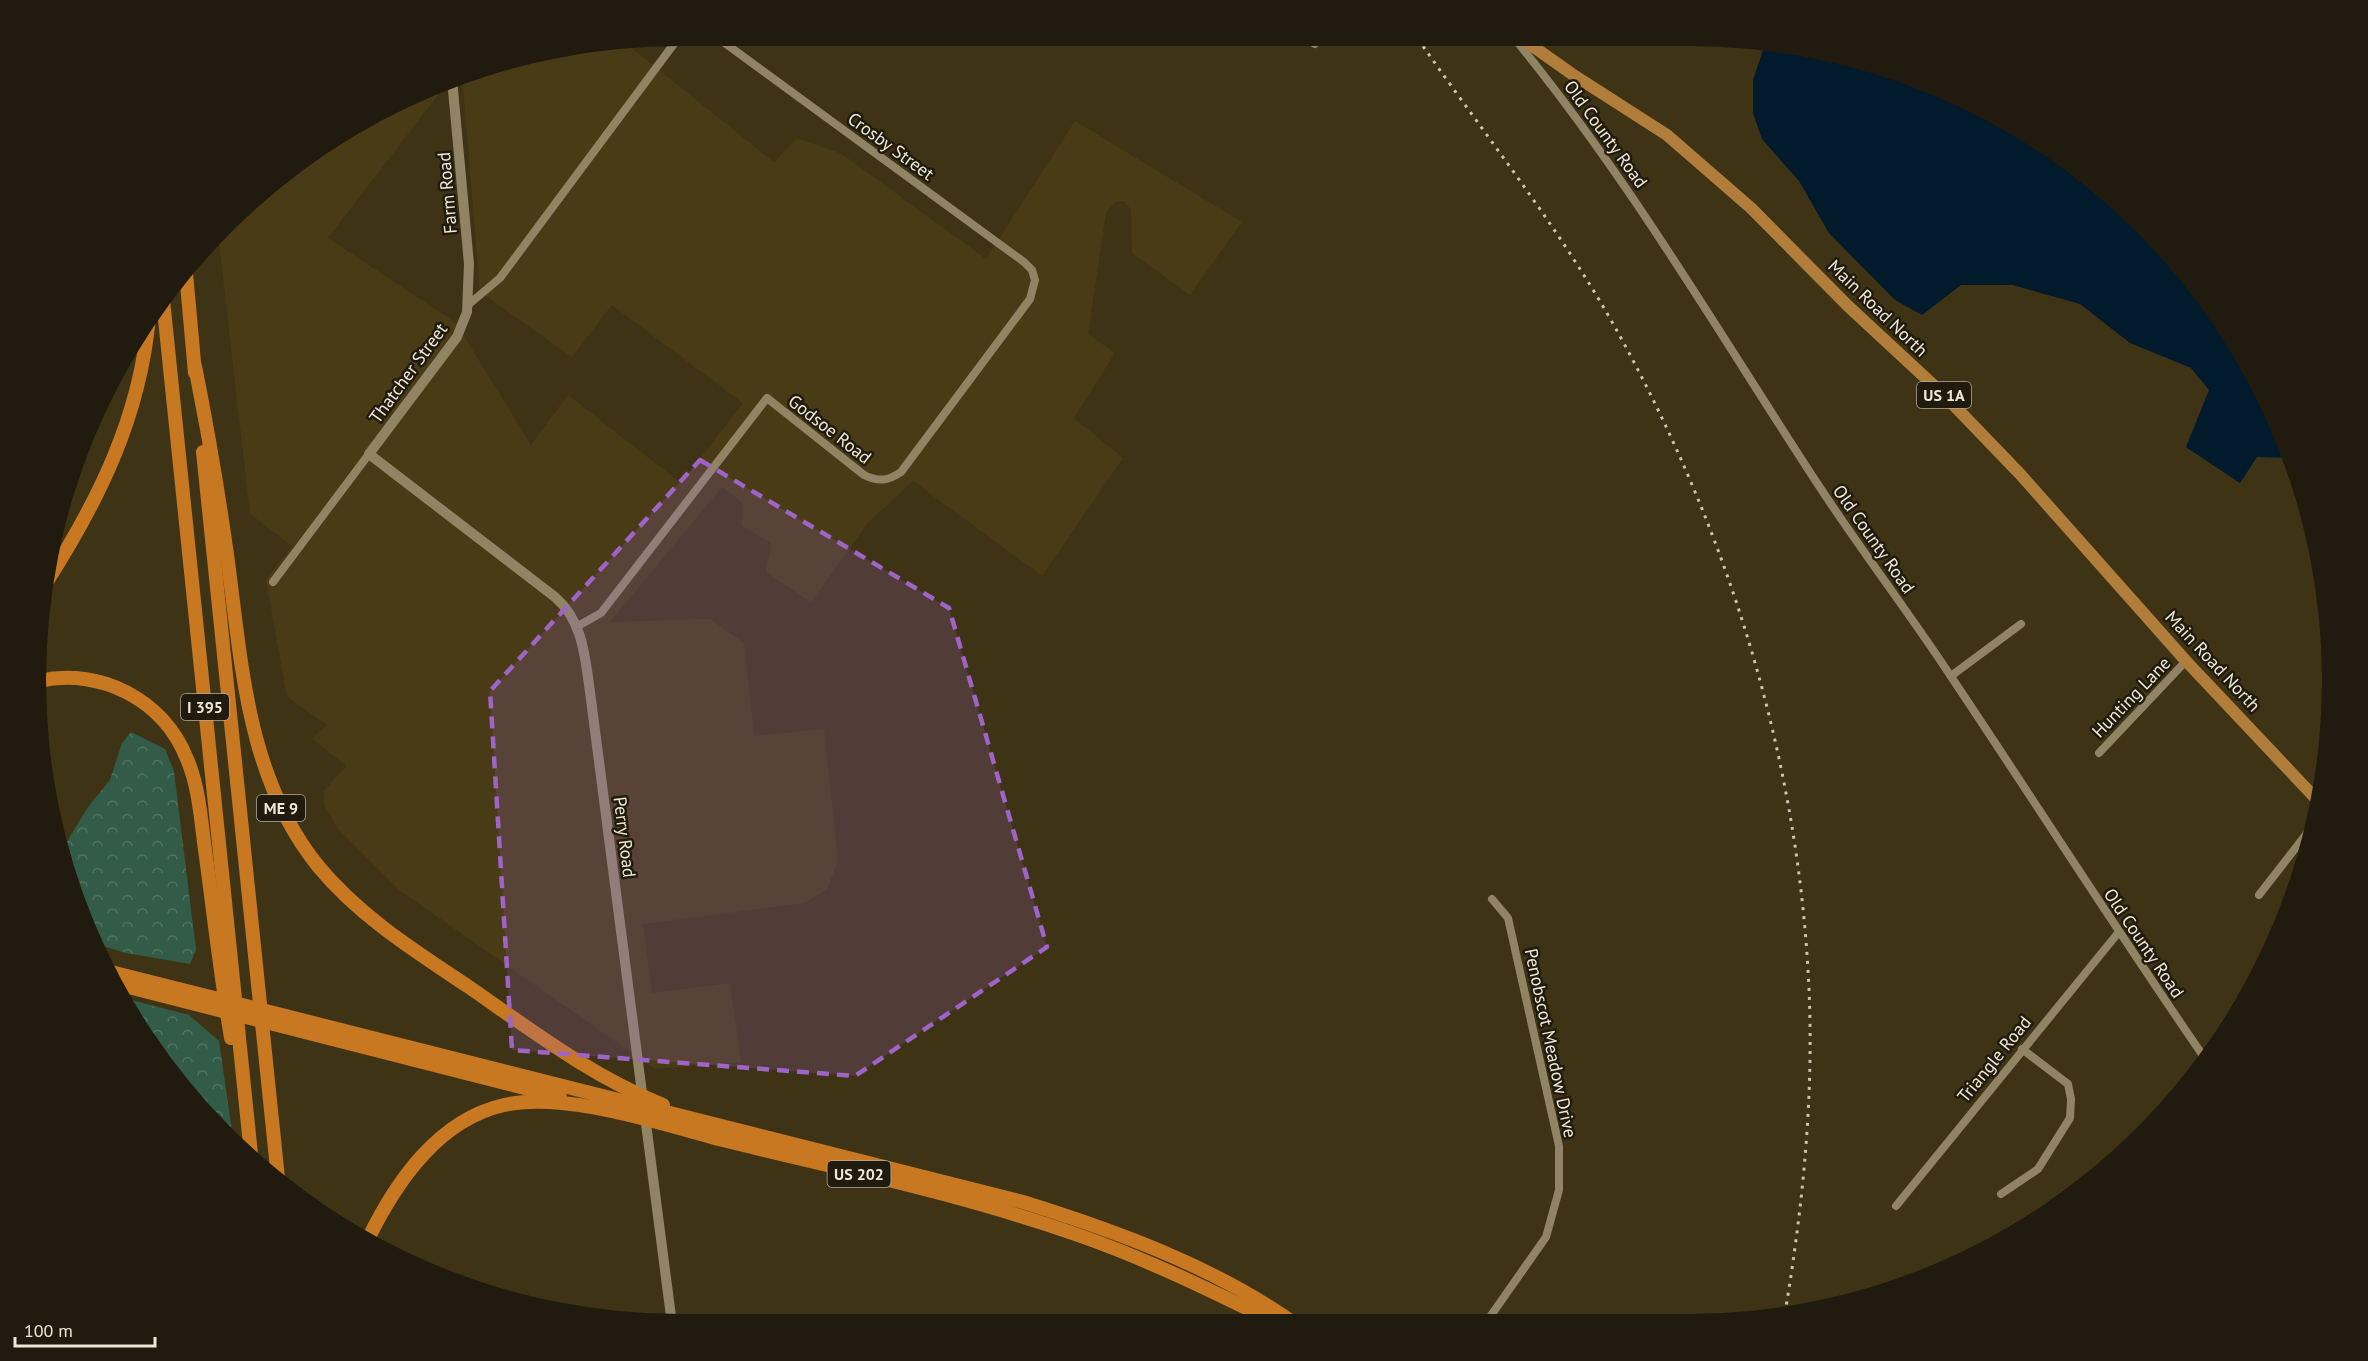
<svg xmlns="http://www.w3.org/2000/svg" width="2368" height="1361" viewBox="0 0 2368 1361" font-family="'PT Sans',sans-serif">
  <defs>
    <pattern id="forest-crowns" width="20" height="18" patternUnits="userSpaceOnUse" patternTransform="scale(1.5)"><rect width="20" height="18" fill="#335c48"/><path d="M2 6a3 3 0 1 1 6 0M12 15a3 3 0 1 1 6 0" fill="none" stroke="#517362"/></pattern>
  </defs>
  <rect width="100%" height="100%" fill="#3e3315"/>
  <polygon fill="#483b15" points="623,41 774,162 797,138 842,154 986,259 1075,121 1242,222 1190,295 1132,253 1131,210 1124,201 1115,202 1106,213 1088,334 1115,353 1074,418 1123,458 1042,576 913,481 868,523 811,602 766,572 771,543 742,526 742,502 722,487 610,622 710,619 744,643 754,736 824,729 838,861 827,889 805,903 643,924 652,993 730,983 741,1062 655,1069 399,890 337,828 324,805 324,791 346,766 312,738 327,725 287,697 266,580 292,546 250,514 218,234 288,169 395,103 441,84 441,91 328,238 456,323 531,445 568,395 681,483 743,403 612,305 572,357 480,292 462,75 596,42"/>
  <g fill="url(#forest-crowns)">
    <polygon points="131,732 165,749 174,771 196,950 190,964 126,953 93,943 85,927 62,850 88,807 110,780 122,743"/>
    <polygon points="120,997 189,1015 219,1041 233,1138 196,1105"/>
  </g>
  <polygon fill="#011a2c" points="1765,44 1894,70 2045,144 2143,225 2223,322 2283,434 2290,458 2257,457 2240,483 2186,447 2209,390 2191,368 2130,343 2080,304 2013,285 1961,285 1922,315 1895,300 1829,233 1799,181 1762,139 1753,113 1753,80"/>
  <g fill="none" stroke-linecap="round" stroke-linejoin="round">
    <g stroke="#908464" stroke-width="8">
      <path d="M1514,38C1630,179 1721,337 1821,489C1863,553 1910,614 1952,678C2037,805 2119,934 2206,1060"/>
      <polyline points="1307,39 1315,44"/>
      <polyline points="468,305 500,278 676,41"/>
      <polyline points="273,582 369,454"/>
      <path d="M578,626L601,613L767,398L864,475C878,482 888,481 901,472L1030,299L1035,280L1032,270L1024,262L722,41"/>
      <polyline points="1951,676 2021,624"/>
      <polyline points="2099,753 2186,661"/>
      <polyline points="2259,895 2315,823"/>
      <polyline points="2001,1194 2038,1169 2070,1118 2071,1099 2068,1084 2022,1049"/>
      <polyline points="1896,1206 2118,933"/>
      <polyline points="1485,1324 1546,1237 1559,1190 1559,1146 1508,918 1492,899"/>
    </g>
    <path stroke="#908464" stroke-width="10" d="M452,79L469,264L467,312L457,337L369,454L555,597C583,621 585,657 590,692L672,1324"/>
    <polyline stroke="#b17d3b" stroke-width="12" points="1521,38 1572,74 1667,135 1751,208 1848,306 1944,395 2020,474 2186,661 2320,803"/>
    <g stroke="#c77820" stroke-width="14">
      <polyline points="186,273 195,373"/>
      <polyline points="163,300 251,1154"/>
      <path d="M195,366C208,431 219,496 228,562C242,668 248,779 318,866C359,916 415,951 469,987C531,1030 591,1076 663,1105"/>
      <polyline points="203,452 278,1178"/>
      <path d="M44,586C98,502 140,418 149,317"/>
      <path d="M39,681C100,667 164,700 187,759C200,789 201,824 206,857C214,917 221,978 231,1038"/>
      <path d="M107,971L1023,1202C1116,1231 1215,1267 1295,1324"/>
      <polyline points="113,983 560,1097"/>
      <path d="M368,1239C396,1182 438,1120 504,1105C565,1091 662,1124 723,1140C840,1169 961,1194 1075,1234C1145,1258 1212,1291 1279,1324"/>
    </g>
    <path stroke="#cbc4b0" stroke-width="3" stroke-dasharray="3 6" stroke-linecap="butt" d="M1418,39C1484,134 1559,227 1616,329C1725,525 1795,746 1808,970C1815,1084 1804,1200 1785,1313"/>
  </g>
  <path fill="#9e64c6" fill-opacity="0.2" stroke="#9e64c6" stroke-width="4.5" stroke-dasharray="12 8" stroke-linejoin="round" d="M700,460L949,608L1047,947L855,1076L512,1050L490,691Z"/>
  <g text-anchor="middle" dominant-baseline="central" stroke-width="5" stroke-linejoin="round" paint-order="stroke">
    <g fill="#201b0e" stroke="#b1aa9b" stroke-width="1.5">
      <rect x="1917" y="382" width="54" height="26" rx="4.5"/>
      <rect x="181" y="694" width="48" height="26" rx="4.5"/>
      <rect x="257" y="795" width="48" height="26" rx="4.5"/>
      <rect x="827.5" y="1161" width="63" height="26" rx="4.5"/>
    </g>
    <g font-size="16" font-weight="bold" fill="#efe8d7">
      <text x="1944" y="395">US 1A</text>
      <text x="205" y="707">I 395</text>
      <text x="281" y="808">ME 9</text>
      <text x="859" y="1174">US 202</text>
    </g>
    <g font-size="18" fill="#efe8d7" stroke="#201b0e">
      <text transform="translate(1606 134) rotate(54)">Old County Road</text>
      <text transform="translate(891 146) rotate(36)">Crosby Street</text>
      <text transform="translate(447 193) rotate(-95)">Farm Road</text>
      <text transform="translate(1878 308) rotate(44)">Main Road North</text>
      <text transform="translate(408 373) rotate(-54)">Thatcher Street</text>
      <text transform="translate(830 429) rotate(38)">Godsoe Road</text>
      <text transform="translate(1874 539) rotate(55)">Old County Road</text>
      <text transform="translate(2213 661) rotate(47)">Main Road North</text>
      <text transform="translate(2131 697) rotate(-46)">Hunting Lane</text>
      <text transform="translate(625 837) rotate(83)">Perry Road</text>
      <text transform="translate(2144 943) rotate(56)">Old County Road</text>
      <text transform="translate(1551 1043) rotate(78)">Penobscot Meadow Drive</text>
      <text transform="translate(1994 1059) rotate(-51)">Triangle Road</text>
    </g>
  </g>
  <path d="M0 0H2368V1361H0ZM680 46H1688A634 634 0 0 1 2322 680V680A634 634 0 0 1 1688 1314H680A634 634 0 0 1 46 680V680A634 634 0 0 1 680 46Z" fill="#201b0e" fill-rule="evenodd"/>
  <path d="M15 1337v9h140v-9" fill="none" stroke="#efe8d7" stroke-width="3"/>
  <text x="24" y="1337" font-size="18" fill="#efe8d7" stroke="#201b0e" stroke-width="4.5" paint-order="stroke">100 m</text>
</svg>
